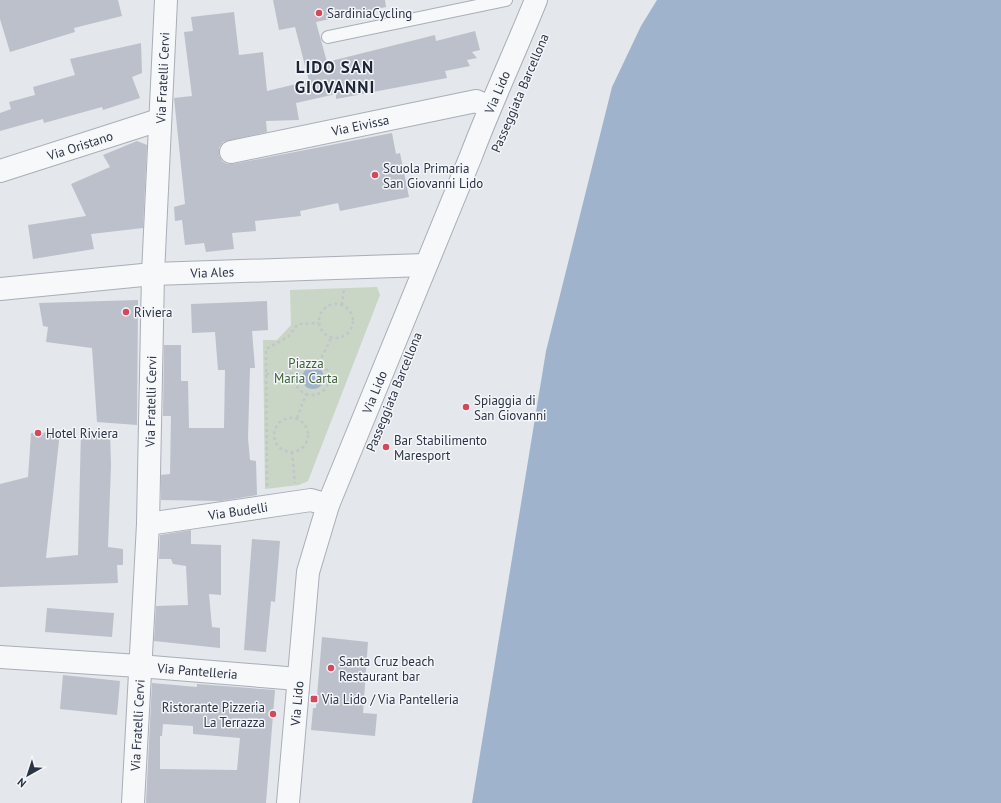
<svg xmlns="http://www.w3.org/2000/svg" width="1001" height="803" viewBox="0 0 1001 803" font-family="'PT Sans',sans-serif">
  <rect width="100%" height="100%" fill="#e4e7ec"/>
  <polygon fill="#c9d6c5" points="377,287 380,295 308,481 299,485 265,489 263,340 277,340 291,325 290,290"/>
  <g fill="#9fb4cc">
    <polygon points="657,0 1001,0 1001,803 472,803 546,351 612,87 641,26"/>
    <circle cx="313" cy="378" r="11"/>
  </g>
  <g fill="#bbc0ca" fill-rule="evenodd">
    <polygon points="0,0 118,0 122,16 74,28 75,32 10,52 0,19"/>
    <polygon points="273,0 385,0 386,7 316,22 327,62 435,35 436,41 475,31 480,50 472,52 477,58 467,60 470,66 445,71 447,78 336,99 336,94 296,103 299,120 266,121 267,132 223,142 219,148 219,155 222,161 227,164 233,164 392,133 396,154 400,153 409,197 340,211 338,203 300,211 301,216 255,221 256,231 232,233 234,249 206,252 204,243 185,245 182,220 175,221 174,207 185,204 174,98 192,96 184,32 193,31 191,17 234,12 239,55 263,52 267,91 309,81 295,27 279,30"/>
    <polygon points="141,43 142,73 132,77 140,98 103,110 102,107 44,123 43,119 0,131 0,113 11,109 9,102 35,95 33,87 75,75 70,59"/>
    <polygon points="137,141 147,145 143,228 91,234 94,249 33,259 28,225 86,216 71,184 110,167 103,155"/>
    <polygon points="138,300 137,425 97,422 92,348 46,342 48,327 43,326 39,303"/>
    <polygon points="267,301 268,330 252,331 255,368 250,368 248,438 250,460 256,461 257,495 221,501 161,500 161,475 170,474 171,416 163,416 164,345 181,345 181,381 188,381 189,428 224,428 225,370 218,370 215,332 192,333 191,304"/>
    <polygon points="110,430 111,466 108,547 123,549 123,565 117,565 118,583 0,587 0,484 28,477 31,433 60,432 46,558 78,555 81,431"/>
    <polygon points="191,530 191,544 221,545 221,595 209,594 212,627 220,628 220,648 154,641 156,606 188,605 186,566 173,564 171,559 159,559 160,535"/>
    <polygon points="252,539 280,541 275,602 271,601 266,652 244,650"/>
    <polygon points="47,608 114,613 112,637 45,632"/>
    <polygon points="322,637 368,642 363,713 377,714 375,736 311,730 313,708 316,708"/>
    <polygon points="63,675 120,681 117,715 60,709"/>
    <path d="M152,683L197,687V684L275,690L266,803H146ZM163,724L193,726V734L240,738L237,770L160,769V736H162Z"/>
  </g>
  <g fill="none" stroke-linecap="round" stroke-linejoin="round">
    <g stroke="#a9aeb7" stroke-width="14">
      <polyline id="service" points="328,37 506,0"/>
    </g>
    <g stroke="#a9aeb7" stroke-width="24">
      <g id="minor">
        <path id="s1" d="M231,152L476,101L489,107"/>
        <path id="s2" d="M0,171L159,120"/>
        <path id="s3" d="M0,289L153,274L425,265"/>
        <path id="s4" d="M148,524L311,500L328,505"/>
        <path id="s5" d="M0,657L139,666L298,679"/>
        <path id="s6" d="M133,803L148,524L153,274L166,0"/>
      </g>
    </g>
    <g stroke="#a9aeb7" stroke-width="24">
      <g id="tertiary">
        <path id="s7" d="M288,803L308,572L328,505L471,156C491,103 515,52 536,0"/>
      </g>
    </g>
    <g stroke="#c2c5cb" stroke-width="2.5" stroke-dasharray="3 3" stroke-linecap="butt">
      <circle cx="336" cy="321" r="17"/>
      <polyline points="342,305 344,288"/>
      <circle cx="312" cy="378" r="17"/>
      <polyline points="319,363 331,338"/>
      <polyline points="266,374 295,373"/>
      <polyline points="297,418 306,394"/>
      <circle cx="291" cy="435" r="17"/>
      <polyline points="292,452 295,483"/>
      <polyline points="267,486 266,349 288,337 298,324 319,323"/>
    </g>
    <use href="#service" stroke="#f7f8fa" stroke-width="12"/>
    <use href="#minor" stroke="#f7f8fa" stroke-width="22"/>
    <use href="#tertiary" stroke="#f7f8fa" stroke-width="22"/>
  </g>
  <g fill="#d1495b" stroke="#f4f6f9" stroke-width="1.5">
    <circle cx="319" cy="13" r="4"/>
    <circle cx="375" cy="175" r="4"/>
    <circle cx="126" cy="312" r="4"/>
    <circle cx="466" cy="407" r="4"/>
    <circle cx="38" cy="433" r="4"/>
    <circle cx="386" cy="447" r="4"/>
    <circle cx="331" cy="668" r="4"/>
    <rect x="310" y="695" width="8" height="8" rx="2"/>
    <circle cx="273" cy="714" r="4"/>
  </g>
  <g text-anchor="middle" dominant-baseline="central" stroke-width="3" stroke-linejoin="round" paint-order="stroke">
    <g font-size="13" fill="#2b3445" stroke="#f4f6f9" text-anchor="start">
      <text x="327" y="13">SardiniaCycling</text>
      <text x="383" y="168">Scuola Primaria<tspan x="383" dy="15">San Giovanni Lido</tspan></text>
      <text x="134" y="312">Riviera</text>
      <text x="474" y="400">Spiaggia di<tspan x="474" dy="15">San Giovanni</tspan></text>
      <text x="46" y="433">Hotel Riviera</text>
      <text x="394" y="440">Bar Stabilimento<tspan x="394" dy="15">Maresport</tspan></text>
      <text x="339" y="661">Santa Cruz beach<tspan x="339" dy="15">Restaurant bar</tspan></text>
      <text x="322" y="699">Via Lido / Via Pantelleria</text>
      <text x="265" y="707" text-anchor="end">Ristorante Pizzeria<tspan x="265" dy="15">La Terrazza</tspan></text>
    </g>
    <g font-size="13" fill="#2b3445" stroke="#f4f6f9">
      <text stroke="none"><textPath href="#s6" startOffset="726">Via Fratelli Cervi</textPath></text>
      <text stroke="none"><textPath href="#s7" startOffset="748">Via Lido</textPath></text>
      <text transform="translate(520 93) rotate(-67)">Passeggiata Barcellona</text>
      <text stroke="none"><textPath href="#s1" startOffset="132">Via Eivissa</textPath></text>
      <text stroke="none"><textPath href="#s2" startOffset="84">Via Oristano</textPath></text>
      <text stroke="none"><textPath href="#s3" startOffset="213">Via Ales</textPath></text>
      <text stroke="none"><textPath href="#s7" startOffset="424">Via Lido</textPath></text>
      <text transform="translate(394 392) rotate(-68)">Passeggiata Barcellona</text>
      <text stroke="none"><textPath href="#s6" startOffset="402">Via Fratelli Cervi</textPath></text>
      <text stroke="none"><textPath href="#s4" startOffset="91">Via Budelli</textPath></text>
      <text stroke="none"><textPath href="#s5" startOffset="198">Via Pantelleria</textPath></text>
      <text stroke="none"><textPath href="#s7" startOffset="100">Via Lido</textPath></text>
      <text stroke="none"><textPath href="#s6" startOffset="78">Via Fratelli Cervi</textPath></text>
    </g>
    <g font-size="13" fill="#3f6138" stroke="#f4f6f9">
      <text x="306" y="363">Piazza<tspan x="306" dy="15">Maria Carta</tspan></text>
    </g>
    <g font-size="17" font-weight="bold" letter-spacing="1" fill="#1d2536" stroke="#f4f6f9">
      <text x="335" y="67">LIDO SAN<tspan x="335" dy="20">GIOVANNI</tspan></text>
    </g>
  </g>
  <g transform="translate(28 775) rotate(219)" stroke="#f4f6f9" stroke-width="3" paint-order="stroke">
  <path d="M0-3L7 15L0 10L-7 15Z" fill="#2b3445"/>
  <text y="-6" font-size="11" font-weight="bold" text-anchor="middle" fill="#2b3445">N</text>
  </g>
</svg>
